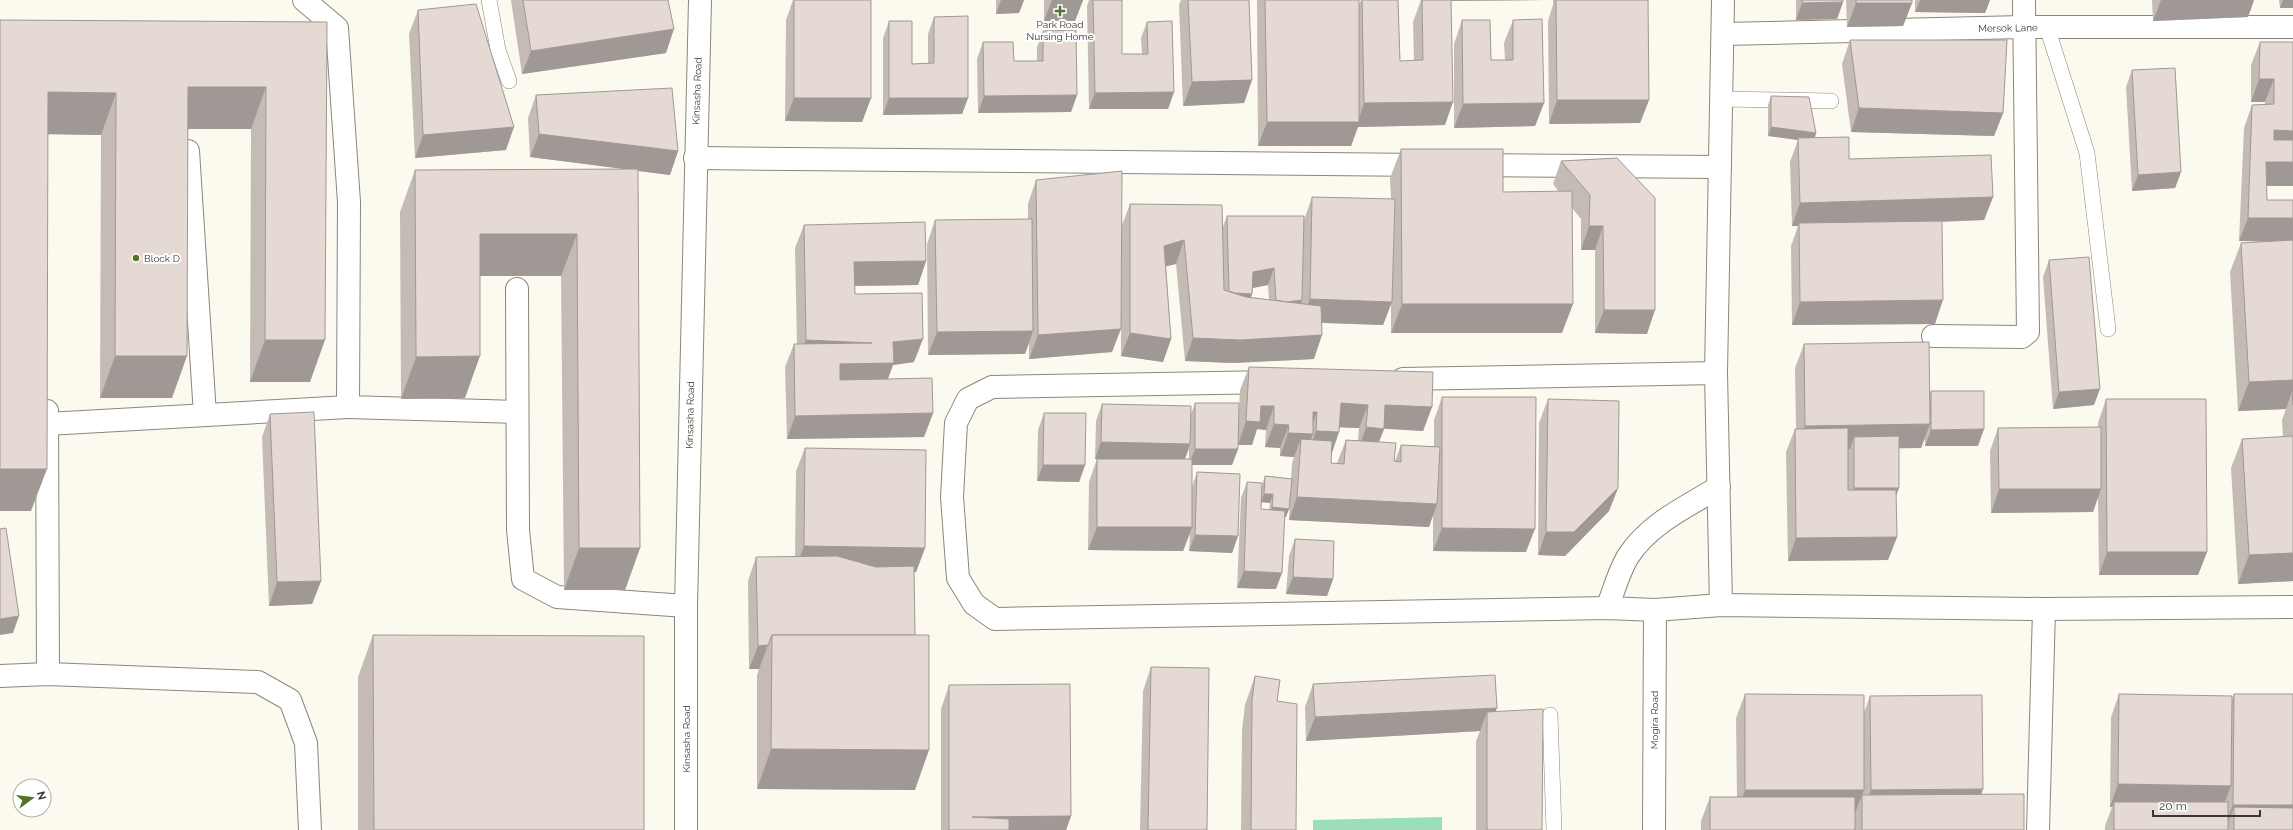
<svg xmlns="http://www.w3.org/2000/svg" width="2293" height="830" viewBox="0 0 2293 830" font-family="Raleway,sans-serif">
  <rect width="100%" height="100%" fill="#fcfaef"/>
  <polygon fill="#9bdeba" points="1442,817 1442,830 1313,830 1313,820"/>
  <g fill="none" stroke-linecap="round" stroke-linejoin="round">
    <g stroke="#89877d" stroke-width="16">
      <g id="lane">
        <polyline points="489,0 498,50 509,81"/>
        <polyline points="2047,27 2087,153 2108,329"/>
        <polyline points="1721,99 1831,101"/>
        <polyline points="1550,715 1554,830"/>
      </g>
    </g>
    <g stroke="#89877d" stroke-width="24">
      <g id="street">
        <polyline points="304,0 337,28 349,202 348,407 517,412"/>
        <polyline points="1723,34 2023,27 2293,27"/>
        <polyline points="188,151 205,415"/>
        <polyline points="695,158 1425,165"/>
        <polyline points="1473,165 1720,167"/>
        <polyline points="517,289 518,530 523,579 557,597 686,606"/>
        <polyline points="1933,336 2022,337 2028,332 2024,0"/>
        <polyline points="1403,379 1716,373"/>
        <polyline points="1273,382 992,387 968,399 956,423 952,497 958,578 974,604 995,619 1607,608 1655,610 1721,605 2044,609 2293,607"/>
        <polyline points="47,411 48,674"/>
        <polyline points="47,424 348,407"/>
        <polyline points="1721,605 1716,373 1723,0"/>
        <path d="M1607,608C1614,591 1619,570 1629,555C1650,523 1688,506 1719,487"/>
        <polyline points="0,676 48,674 258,682 290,700 306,743 310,830"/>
        <polyline points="686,830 686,606 700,0"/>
        <polyline points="1654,830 1655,610"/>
        <polyline points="2038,830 2044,609"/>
      </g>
    </g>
    <use href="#lane" stroke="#fff" stroke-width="15"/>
    <use href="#street" stroke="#fff" stroke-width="22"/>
  </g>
  <g fill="#c4bbb5" fill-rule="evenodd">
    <polygon points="511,0 668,0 666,53 522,74"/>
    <polygon points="793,0 871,0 871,98 862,122 785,121 786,20"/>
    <polygon points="996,0 1024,0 1019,13 996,14"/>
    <polygon points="1044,0 1083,0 1075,21 1044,21"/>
    <polygon points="1089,0 1122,0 1122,54 1142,54 1141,38 1147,22 1174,92 1168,109 1089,109 1087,6"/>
    <polygon points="1181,0 1249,0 1252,80 1244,103 1183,106 1179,5"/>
    <polygon points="1257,0 1359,0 1359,5 1361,0 1398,0 1400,61 1414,61 1413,22 1421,0 1544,0 1451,1 1445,125 1358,127 1351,146 1258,146"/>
    <polygon points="1553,0 1649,0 1648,3 1649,100 1640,123 1549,124 1548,21 1553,5"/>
    <polygon points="1796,0 1843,0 1843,2 1837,19 1796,20"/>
    <polygon points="1846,0 1912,0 1912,3 1903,26 1847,27"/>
    <polygon points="1915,0 1990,0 1985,13 1915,12"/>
    <polygon points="2152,0 2254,0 2248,17 2153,21"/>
    <polygon points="2279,0 2293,0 2293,8 2280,8"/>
    <polygon points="418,10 506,150 415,158 409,34"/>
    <polygon points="934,17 968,98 962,114 883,115 883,38 889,21 912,64 928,63 928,34"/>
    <polygon points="0,20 327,22 310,382 250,382 251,129 188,129 172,398 100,398 101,135 48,134 31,511 0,511"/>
    <polygon points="1462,20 1491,60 1505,60 1504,43 1513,20 1544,103 1535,126 1454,128 1454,44"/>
    <polygon points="1043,31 1077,95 1071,112 978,113 977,59 983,42 1014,61 1037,61 1037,47"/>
    <polygon points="1850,40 2003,113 1994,136 1851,132 1842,64"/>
    <polygon points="2260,42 2293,42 2293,186 2267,186 2267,200 2293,200 2293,581 2238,584 2231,468 2242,439 2283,437 2282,420 2286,409 2238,411 2230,272 2241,243 2266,241 2239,241 2244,128 2252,105 2265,104 2265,102 2251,102 2251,65"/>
    <polygon points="2132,70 2181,172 2175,188 2132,191 2126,87"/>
    <polygon points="536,95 678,151 670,175 638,171 640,548 625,590 564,590 561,276 480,276 465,398 401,399 400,212 415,170 627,169 530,157 528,118"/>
    <polygon points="1771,96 1816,133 1815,138 1849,159 1993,197 1984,220 1942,222 1935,324 1792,325 1791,246 1798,226 1792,226 1790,162 1798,140 1768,136 1768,105"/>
    <path d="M1401,149L1503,192H1559L1553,184L1561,161L1617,158L1647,334L1595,333V250H1581V219L1572,208L1562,333H1391V303L1383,325L1322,323L1314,359L1233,363L1185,361L1176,264L1166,266L1171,339L1163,362L1121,356V278L1112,352L1029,359V343L1025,354L928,355L927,244L935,220L1028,219V204L1036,180L1122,225L1130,204L1222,229L1227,216L1304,220L1312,197L1391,199L1390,178ZM1268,285L1269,300L1251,298L1253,288Z"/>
    <polygon points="804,225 926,261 918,285 855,286 855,294 914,362 893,365 888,379 933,413 924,437 787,439 785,367 794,344 797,344 795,248"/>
    <polygon points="2049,260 2094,405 2053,409 2043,277"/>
    <polygon points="1804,344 1929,395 1931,391 1978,446 1925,446 1925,438 1921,448 1899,448 1896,496 1897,537 1888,560 1788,561 1786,452 1795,429 1796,429 1795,368"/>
    <path d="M1249,367L1432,407L1423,431L1384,429L1379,442L1394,461H1395L1401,445L1434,447V420L1442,397L1526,552L1433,551V514L1429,527L1289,520L1290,496L1286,517H1284L1276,589L1237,588L1241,498L1247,482L1261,496L1262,485L1265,476L1291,479L1292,463L1294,457L1280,456V448L1265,447L1266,430L1257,429L1252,445H1238V449L1232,465H1192V487L1197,472L1238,536L1232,553L1189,551L1190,534L1183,551L1088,550L1089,482L1097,459H1095L1096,421L1102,404L1191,414L1195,403L1238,432L1240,390ZM1339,427L1359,428L1358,440H1346L1337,463H1331V454ZM1189,449V459H1185ZM1261,502L1270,503L1269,510L1261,509Z"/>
    <polygon points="1548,399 1618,488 1609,511 1565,556 1538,555 1539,423"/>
    <polygon points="2106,399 2207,552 2198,575 2099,575 2098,497 2093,512 1991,513 1990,451 1998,428 2098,427 2098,423"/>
    <polygon points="1044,413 1085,465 1079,482 1037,481 1038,430"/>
    <polygon points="270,414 321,581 312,604 269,606 262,437"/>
    <polygon points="805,448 925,548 916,572 914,572 915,790 757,789 757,675 759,669 749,669 748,581 756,557 795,557 796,471"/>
    <polygon points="1295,539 1333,579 1327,596 1286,594 1289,556"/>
    <polygon points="373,635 644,830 358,830 358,677"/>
    <polygon points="1151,667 1207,830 1140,830 1143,691"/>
    <polygon points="1255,676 1277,701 1296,830 1241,830 1242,730 1245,705"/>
    <polygon points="1313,684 1496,712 1542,830 1476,830 1476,741 1480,731 1306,741 1305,707"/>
    <polygon points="949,685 1071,816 1066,830 941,830 941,709"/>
    <polygon points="1745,694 1864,713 1870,696 1981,795 2024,830 1701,830 1701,821 1710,797 1737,797 1736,718"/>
    <polygon points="2119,694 2232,699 2234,694 2293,830 2105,830 2105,826 2112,807 2110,807 2111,717"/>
  </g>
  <g fill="#a09894">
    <polygon points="1001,0 1024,0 1019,13 996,14"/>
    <polygon points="1052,0 1083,0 1075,21 1044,21"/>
    <polygon points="1438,0 1544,0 1438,1"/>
    <polygon points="1920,0 1990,0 1985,13 1915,12"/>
    <polygon points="2161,0 2254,0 2248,17 2153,21"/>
    <polygon points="2283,0 2293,0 2293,8 2280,8"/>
    <polygon points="1843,2 1837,19 1796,20 1802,3"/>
    <polygon points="1856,3 1912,3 1903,26 1847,27"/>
    <polygon points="674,29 666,53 522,74 531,51"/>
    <polygon points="2259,79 2274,79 2265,102 2251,102"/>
    <polygon points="1252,80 1244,103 1183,106 1192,82"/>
    <polygon points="188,87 266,87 251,129 173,129"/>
    <polygon points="48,92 116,93 101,135 32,134"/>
    <polygon points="1174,92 1168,109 1089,109 1095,93"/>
    <polygon points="1077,95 1071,112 978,113 984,96"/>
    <polygon points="794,98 871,98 862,122 785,121"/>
    <polygon points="889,98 968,98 962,114 883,115"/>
    <polygon points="1557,100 1649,100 1640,123 1549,124"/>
    <polygon points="1453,102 1445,125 1358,127 1351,146 1258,146 1267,122 1358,122 1364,103"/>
    <polygon points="1544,103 1535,126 1454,128 1463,104"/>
    <polygon points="1859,108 2003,113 1994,136 1851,132"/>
    <polygon points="514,127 506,150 415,158 423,135"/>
    <polygon points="1771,127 1816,133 1813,142 1798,138 1798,140 1768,136"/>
    <polygon points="2274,130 2293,131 2293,154 2265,154"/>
    <polygon points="539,134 678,151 670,175 530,157"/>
    <polygon points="2266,162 2293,162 2293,186 2258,186"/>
    <polygon points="2181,172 2175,188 2132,191 2138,175"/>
    <polygon points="1993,197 1984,220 1799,226 1799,223 1798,226 1792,226 1800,203"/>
    <polygon points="2248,218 2293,218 2293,242 2239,241"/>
    <polygon points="1589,226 1603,226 1595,250 1581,250"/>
    <polygon points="480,234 577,234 561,276 464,276"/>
    <polygon points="1184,240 1176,264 1156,269 1164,246"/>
    <polygon points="926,261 918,285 846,286 854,262"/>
    <polygon points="1274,268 1268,285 1247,289 1253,272"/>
    <polygon points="1229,293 1252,294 1246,310"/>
    <polygon points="1310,299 1392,302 1383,325 1301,322"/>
    <polygon points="1302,300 1296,317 1276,303"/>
    <polygon points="1943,300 1935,324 1792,325 1800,302"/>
    <polygon points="1402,304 1573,304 1562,333 1391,333"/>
    <polygon points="1604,310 1655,310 1647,334 1595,333"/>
    <polygon points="1121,329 1112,352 1029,359 1038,335"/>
    <polygon points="1033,331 1025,354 928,355 937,332"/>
    <polygon points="1130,333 1171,339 1163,362 1121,356"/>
    <polygon points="1322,335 1314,359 1233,363 1185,361 1193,338"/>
    <polygon points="923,339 914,362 893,365 885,386 831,387 797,364 806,340 893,342"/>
    <polygon points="265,340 325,340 310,382 250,382"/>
    <polygon points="115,356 187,356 172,398 100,398"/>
    <polygon points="480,356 465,398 401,399 416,357"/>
    <polygon points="2293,380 2293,405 2292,391 2286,409 2238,411 2249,382"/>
    <polygon points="2100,389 2094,405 2053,409 2059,392"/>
    <polygon points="1341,403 1368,405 1359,428 1332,427"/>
    <polygon points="1385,405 1432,407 1423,431 1379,428 1384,429 1375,452 1358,451 1366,427"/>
    <polygon points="1261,406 1274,406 1266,430 1257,429 1252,445 1238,445 1246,421"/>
    <polygon points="1313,412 1317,412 1309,434 1313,434 1304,457 1301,439 1294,457 1280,456 1288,433"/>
    <polygon points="933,413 924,437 787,439 795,416"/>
    <polygon points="1274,424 1289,425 1280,448 1265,447"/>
    <polygon points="1930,424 1921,448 1854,449 1854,437 1850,449 1797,449 1805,426"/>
    <polygon points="1984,429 1978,446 1925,446 1931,430"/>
    <polygon points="1316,431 1339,432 1331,456 1308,454"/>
    <polygon points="1101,442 1190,444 1184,461 1095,459"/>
    <polygon points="1195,449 1238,449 1232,465 1189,465"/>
    <polygon points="1043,465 1085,465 1079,482 1037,481"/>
    <polygon points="0,469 47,469 31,511 0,511"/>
    <polygon points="1618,488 1609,511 1565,556 1538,555 1546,532"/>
    <polygon points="1854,488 1899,488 1893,504 1848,505"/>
    <polygon points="1999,489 2101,489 2093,512 1991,513"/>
    <polygon points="1264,494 1273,494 1270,503 1261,502"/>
    <polygon points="1297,497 1437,504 1429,527 1289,520"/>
    <polygon points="1272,507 1289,509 1286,517 1269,516"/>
    <polygon points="1097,527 1192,527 1183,551 1088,550"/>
    <polygon points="1442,528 1535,529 1526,552 1433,551"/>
    <polygon points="1195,535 1238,536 1232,553 1189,551"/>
    <polygon points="1897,537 1888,560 1788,561 1796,538"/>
    <polygon points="804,546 925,548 916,572 795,569"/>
    <polygon points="579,548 640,548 625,590 564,590"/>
    <polygon points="2107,552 2207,552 2198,575 2099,575"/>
    <polygon points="2293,553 2293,581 2238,584 2249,555"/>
    <polygon points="1244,571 1282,573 1276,589 1237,588"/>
    <polygon points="1293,577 1333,579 1327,596 1286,594"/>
    <polygon points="321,581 312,604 269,606 277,582"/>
    <polygon points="19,616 13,633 0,635 0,619"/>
    <polygon points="768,645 759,669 749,669 758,646"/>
    <polygon points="1497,708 1489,731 1487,712 1480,731 1306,741 1315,717"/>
    <polygon points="771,749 929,750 915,790 757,789"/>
    <polygon points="2118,784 2231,786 2222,809 2114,802 2112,807 2110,807"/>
    <polygon points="1983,789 1975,813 1863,813 1871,790"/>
    <polygon points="1745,790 1864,790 1855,813 1737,813"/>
    <polygon points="2233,805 2293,805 2293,829 2234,807 2226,828 2224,828"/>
    <polygon points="1071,816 1066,830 967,830 972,817"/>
  </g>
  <g fill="#e4d9d3" stroke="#a09894">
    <polygon points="523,0 668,0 674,29 531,51"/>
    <rect x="794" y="0" width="77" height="98"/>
    <polygon points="1093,0 1122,0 1122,54 1148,54 1147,22 1172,21 1174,92 1095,93"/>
    <polygon points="1188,0 1249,0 1252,80 1192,82"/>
    <polygon points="1265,0 1359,0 1359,122 1267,122"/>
    <polygon points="1362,0 1398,0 1400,61 1423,60 1422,0 1451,0 1453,102 1364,103"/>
    <polygon points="1556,0 1648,0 1649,100 1557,100"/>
    <polygon points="1802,0 1843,0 1843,2 1802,3"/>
    <rect x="1856" y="0" width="56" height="3"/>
    <polygon points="476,4 514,127 423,135 418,10"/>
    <polygon points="968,16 968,98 889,98 889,21 912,21 912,64 934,63 934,17"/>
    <polygon points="1542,19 1544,103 1463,104 1462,20 1490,20 1491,60 1513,60 1513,20"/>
    <polygon points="0,20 327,22 325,340 265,340 266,87 188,87 187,356 115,356 116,93 48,92 47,469 0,469"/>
    <polygon points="1076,30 1077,95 984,96 983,42 1013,42 1014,61 1043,61 1043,31"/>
    <polygon points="1850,40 2007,40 2003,113 1859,108"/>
    <polygon points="2260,42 2293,42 2293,131 2274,130 2274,140 2293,140 2293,162 2266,162 2267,200 2293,200 2293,218 2248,218 2252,105 2274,104 2274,79 2259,79"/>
    <polygon points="2175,68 2181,172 2138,175 2132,70"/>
    <polygon points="672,88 678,151 539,134 536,95"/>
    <polygon points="1771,96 1809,97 1816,133 1771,127"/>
    <polygon points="1849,137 1849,159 1991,155 1993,197 1800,203 1798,138"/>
    <polygon points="1401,149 1503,149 1503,192 1572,191 1573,304 1402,304"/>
    <polygon points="1617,158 1655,198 1655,310 1604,310 1603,226 1589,226 1590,195 1561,161"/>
    <polygon points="638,169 640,548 579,548 577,234 480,234 480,356 416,357 415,170"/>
    <polygon points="1122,171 1121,329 1038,335 1036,180"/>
    <polygon points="1312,197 1395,199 1392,302 1310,299"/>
    <polygon points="1130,204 1222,205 1224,290 1246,297 1321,306 1322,335 1241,340 1193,338 1184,240 1164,246 1171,339 1130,333"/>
    <polygon points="1227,216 1304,216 1302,300 1287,302 1276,300 1274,268 1253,272 1252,294 1235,293 1229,291"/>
    <polygon points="1032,219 1033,331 937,332 935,220"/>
    <polygon points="1942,221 1943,300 1800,302 1799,223"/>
    <polygon points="925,222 926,261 854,262 855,294 922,293 923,339 893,342 894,363 840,364 840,380 932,378 933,413 795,416 794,344 872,343 806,340 804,225"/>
    <polygon points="2293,240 2293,380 2249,382 2241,243"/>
    <polygon points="2089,257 2100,389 2059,392 2049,260"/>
    <polygon points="1929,342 1930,424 1805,426 1804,344"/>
    <polygon points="1249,367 1433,372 1432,407 1385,405 1384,429 1366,427 1368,405 1341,403 1339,432 1316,431 1317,412 1313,412 1313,434 1288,433 1289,425 1274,424 1274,406 1261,406 1260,422 1246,421"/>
    <polygon points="1931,391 1984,391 1984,429 1931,430"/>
    <polygon points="2292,391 2293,391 2293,405"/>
    <polygon points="1442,397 1536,397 1535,529 1442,528"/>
    <polygon points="1548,399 1619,401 1618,488 1574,532 1546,532"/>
    <polygon points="2106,399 2206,399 2207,552 2107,552"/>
    <polygon points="1195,403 1239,403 1238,449 1195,449"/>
    <polygon points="1102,404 1191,406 1190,444 1101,442"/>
    <polygon points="314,412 321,581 277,582 270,414"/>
    <polygon points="1044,413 1086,413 1085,465 1043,465"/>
    <polygon points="2101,427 2101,489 1999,489 1998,428"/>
    <polygon points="1848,428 1848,490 1896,490 1897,537 1796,538 1795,429"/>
    <polygon points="1899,436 1899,488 1854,488 1854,437"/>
    <polygon points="2293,436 2293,553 2249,555 2242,439"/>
    <polygon points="1301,439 1332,441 1331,463 1344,464 1346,440 1396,443 1394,461 1401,462 1401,445 1440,447 1437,504 1297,497"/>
    <polygon points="805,448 926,450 925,548 804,546"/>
    <rect x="1097" y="459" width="95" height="68"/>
    <polygon points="1197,472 1240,474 1238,536 1195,535"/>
    <polygon points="1265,476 1292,479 1289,509 1272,507 1273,494 1264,494"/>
    <polygon points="1247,482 1262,483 1261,509 1285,511 1282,573 1244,571"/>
    <polygon points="6,528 19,616 0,619 0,529"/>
    <polygon points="1295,539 1334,541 1333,579 1293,577"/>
    <polygon points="837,556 876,567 914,566 915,635 772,635 768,645 758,646 756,557"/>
    <polygon points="373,635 644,636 644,830 374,830"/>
    <polygon points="772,635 929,635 929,750 771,749"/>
    <polygon points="1151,667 1209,668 1207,830 1148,830"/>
    <polygon points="1495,675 1497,708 1315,717 1313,684"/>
    <polygon points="1255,676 1280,680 1277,701 1297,704 1296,830 1251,830 1252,701"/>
    <polygon points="1070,684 1071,816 972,817 1009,819 1009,830 949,830 949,685"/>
    <polygon points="1745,694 1864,695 1864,790 1745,790"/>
    <polygon points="2119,694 2232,696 2231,786 2118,784"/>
    <polygon points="2234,694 2293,694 2293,805 2233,805"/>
    <polygon points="1982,695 1983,789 1871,790 1870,696"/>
    <polygon points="1543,709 1542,830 1487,830 1487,712"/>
    <polygon points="2024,794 2024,830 1862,830 1862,795"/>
    <rect x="1710" y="797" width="145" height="33"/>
    <rect x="2114" y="802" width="114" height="28"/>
    <polygon points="2234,807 2293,808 2293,830 2234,830"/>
  </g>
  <g fill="#537127" stroke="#fff" stroke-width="1.5">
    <path d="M1058 5h4v4h4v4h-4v4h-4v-4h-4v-4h4z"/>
    <circle cx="136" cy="258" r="4"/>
  </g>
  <g text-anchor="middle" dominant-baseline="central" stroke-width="4" stroke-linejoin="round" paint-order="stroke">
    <g font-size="10" fill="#383833" stroke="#fff">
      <text x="1060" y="24">Park Road<tspan x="1060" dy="12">Nursing Home</tspan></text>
      <text x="144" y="258" text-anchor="start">Block D</text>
    </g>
    <g font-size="10" fill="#383833" stroke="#fff">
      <text transform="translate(2008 28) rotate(-1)">Mersok Lane</text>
      <text transform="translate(697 91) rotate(-88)">Kinsasha Road</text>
      <text transform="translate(690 415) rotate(-89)">Kinsasha Road</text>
      <text transform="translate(1654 720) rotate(-90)">Mogira Road</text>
      <text transform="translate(686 739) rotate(-90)">Kinsasha Road</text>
    </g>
  </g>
  <g transform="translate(32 798) rotate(75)"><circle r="19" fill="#ffffff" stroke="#afafad"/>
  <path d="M0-3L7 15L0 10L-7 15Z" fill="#537127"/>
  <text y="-6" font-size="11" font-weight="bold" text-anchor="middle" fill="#383833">N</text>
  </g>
  <path d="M2153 810v6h107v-6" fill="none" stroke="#383833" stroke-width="2"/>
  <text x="2159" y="810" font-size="12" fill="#383833" stroke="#ffffff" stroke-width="3" paint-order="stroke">20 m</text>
</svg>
